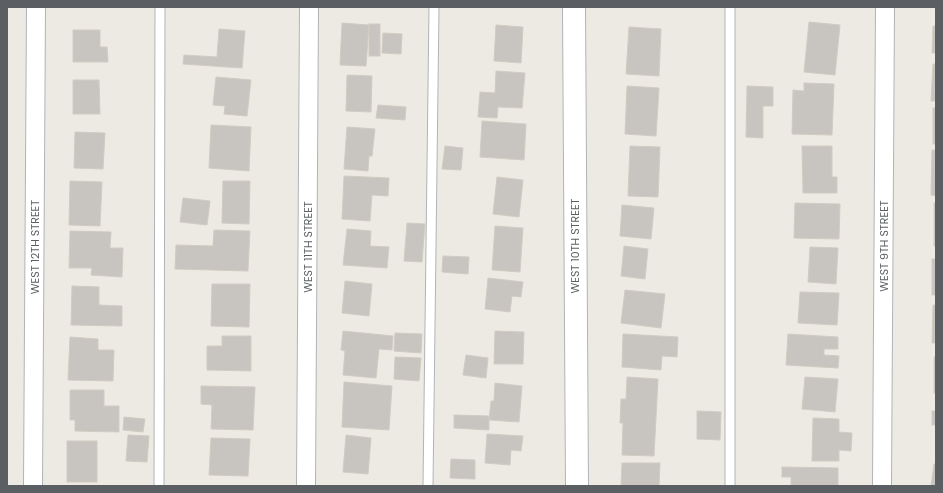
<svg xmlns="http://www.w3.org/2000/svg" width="943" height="493" viewBox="0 0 943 493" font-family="Poppins,sans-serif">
  <rect width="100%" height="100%" fill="#edeae3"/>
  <g fill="#c8c5c0" stroke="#d1ccc2">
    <polygon points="809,22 840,25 835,75 804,72"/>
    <polygon points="342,23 369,25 366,66 340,65"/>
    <rect x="369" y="24" width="11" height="32"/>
    <polygon points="496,25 523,27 521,63 494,61"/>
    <polygon points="933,26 936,26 936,53 932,53"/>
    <polygon points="629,27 661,29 659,76 626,74"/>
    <polygon points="219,29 245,31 242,68 183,64 184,55 217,57"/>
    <polygon points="73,30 100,30 100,47 107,47 108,62 73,62"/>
    <polygon points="383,33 402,34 401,54 382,53"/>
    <polygon points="933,64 936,64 936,101 931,101"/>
    <polygon points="496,71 525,73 522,108 498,107 497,118 478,117 480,92 495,93"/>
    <polygon points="347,75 372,76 371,112 346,111"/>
    <polygon points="216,77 251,80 247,116 224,114 225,106 213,105"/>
    <polygon points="73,80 99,80 100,114 73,114"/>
    <polygon points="804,83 834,84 832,135 792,134 793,90 804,91"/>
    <polygon points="627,86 659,88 656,136 625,134"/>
    <polygon points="747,86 773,87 773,106 763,106 763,138 746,137"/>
    <polygon points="378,105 406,107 405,120 376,118"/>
    <rect x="933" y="108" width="3" height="36"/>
    <polygon points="482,121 526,124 524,160 480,157"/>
    <polygon points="211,125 251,127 249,171 209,168"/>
    <polygon points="347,127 375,129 372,156 369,156 368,171 344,169"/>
    <polygon points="75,132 105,133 103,169 74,168"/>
    <polygon points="445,146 463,148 461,170 442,169"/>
    <polygon points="630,146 660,147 658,197 628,196"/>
    <polygon points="802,146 832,146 832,177 837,177 837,193 803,193"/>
    <polygon points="932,150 936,150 936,196 931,195"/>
    <polygon points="344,176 389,178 388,196 372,195 370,221 342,219"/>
    <polygon points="497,177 523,180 519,217 493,214"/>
    <polygon points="70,181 102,182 100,226 69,225"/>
    <polygon points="223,181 250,181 249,224 222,223"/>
    <polygon points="183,198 210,201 207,225 180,222"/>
    <polygon points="795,203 840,204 839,239 794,238"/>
    <rect x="934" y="203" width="2" height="43"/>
    <polygon points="622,205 654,208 651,239 620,236"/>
    <polygon points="407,223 425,224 422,262 404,261"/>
    <polygon points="495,226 523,228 520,272 492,270"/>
    <polygon points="347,229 371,231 370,246 389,247 387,268 343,265"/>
    <polygon points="214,230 250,231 248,271 175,269 176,245 213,246"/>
    <polygon points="70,231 111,232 110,248 123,248 122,277 91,275 92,268 69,268"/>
    <polygon points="624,246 648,249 645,279 621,276"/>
    <polygon points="810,247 838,248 836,284 808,282"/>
    <polygon points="443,256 469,257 468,274 442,272"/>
    <rect x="932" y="259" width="4" height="36"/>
    <polygon points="488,278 523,282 521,297 512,296 510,312 485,309"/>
    <polygon points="345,281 372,284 369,316 342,313"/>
    <polygon points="212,284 250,284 249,327 211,326"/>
    <polygon points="72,286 99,287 99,305 122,306 122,326 71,325"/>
    <polygon points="625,290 665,294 661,328 621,323"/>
    <polygon points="800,292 839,293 837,325 798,323"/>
    <polygon points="933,305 936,305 936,343 932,343"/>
    <polygon points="343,331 393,336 392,350 379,349 376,378 343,375 345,351 341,350"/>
    <polygon points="495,331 524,332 523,364 494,364"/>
    <polygon points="395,333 422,334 421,353 394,351"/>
    <polygon points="623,334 678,337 677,357 662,356 661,370 622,367"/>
    <polygon points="788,334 838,337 838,349 824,349 824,355 839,356 838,368 786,365"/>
    <polygon points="222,336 251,336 251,371 207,370 207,346 222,346"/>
    <polygon points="70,337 98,339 98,350 114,350 113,381 68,380"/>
    <polygon points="466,355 488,358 486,378 463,375"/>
    <polygon points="395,357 421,358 419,381 394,379"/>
    <rect x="934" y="357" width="2" height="36"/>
    <polygon points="627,377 658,379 654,456 622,455 623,423 620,423 621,399 626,399"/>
    <polygon points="805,377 838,379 835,412 802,409"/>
    <polygon points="344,382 392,386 389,430 342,427"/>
    <polygon points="495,383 522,386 519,422 489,420 491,401 494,401"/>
    <polygon points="201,386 255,387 253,430 211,429 212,405 201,404"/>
    <polygon points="70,390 104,390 104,406 119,406 119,432 75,431 75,420 70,420"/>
    <polygon points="697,411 721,412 720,440 697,439"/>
    <rect x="932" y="411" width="4" height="14"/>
    <polygon points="454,415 489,416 489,430 454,428"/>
    <polygon points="124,417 145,419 143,432 123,430"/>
    <polygon points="813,418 839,419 839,432 852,433 851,451 839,450 839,461 812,461"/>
    <polygon points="487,434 523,436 521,451 511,450 510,465 485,463"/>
    <polygon points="128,435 149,436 147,462 126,461"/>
    <polygon points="346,435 371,438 368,474 343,472"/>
    <polygon points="211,438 250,439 248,476 209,475"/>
    <rect x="67" y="441" width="30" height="41"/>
    <polygon points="451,459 475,460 475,479 450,478"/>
    <polygon points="622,463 660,463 659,486 621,486"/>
    <polygon points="934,464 936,464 936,486 931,486"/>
    <polygon points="782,467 838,468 838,486 791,486 791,477 782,477"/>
  </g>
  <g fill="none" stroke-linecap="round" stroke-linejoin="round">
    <g stroke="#b0b4b8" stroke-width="11">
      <g id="service">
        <polyline points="159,486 160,7"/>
        <polyline points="428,486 434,7"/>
        <polyline points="730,486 730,7"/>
      </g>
    </g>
    <g stroke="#b0b4b8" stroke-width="20">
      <g id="minor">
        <polyline points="33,486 36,7"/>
        <polyline points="306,486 309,7"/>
        <polyline points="882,486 885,7"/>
      </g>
    </g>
    <g stroke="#b0b4b8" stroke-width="24">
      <polyline id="tertiary" points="574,7 577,486"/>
    </g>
    <use href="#service" stroke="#fff" stroke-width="9"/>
    <use href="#minor" stroke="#fff" stroke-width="18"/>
    <use href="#tertiary" stroke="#fff" stroke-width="22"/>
  </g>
  <g text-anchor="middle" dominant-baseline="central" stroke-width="3.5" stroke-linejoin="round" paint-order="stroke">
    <g font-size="11" fill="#5b5f63" stroke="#fff">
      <text transform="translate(575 246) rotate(-90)">WEST 10TH STREET</text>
      <text transform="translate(884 246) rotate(-90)">WEST 9TH STREET</text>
      <text transform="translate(35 247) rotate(-90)">WEST 12TH STREET</text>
      <text transform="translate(308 247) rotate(-90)">WEST 11TH STREET</text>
    </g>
  </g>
  <rect width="943" height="493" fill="none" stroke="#5b5f63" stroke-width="16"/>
</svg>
